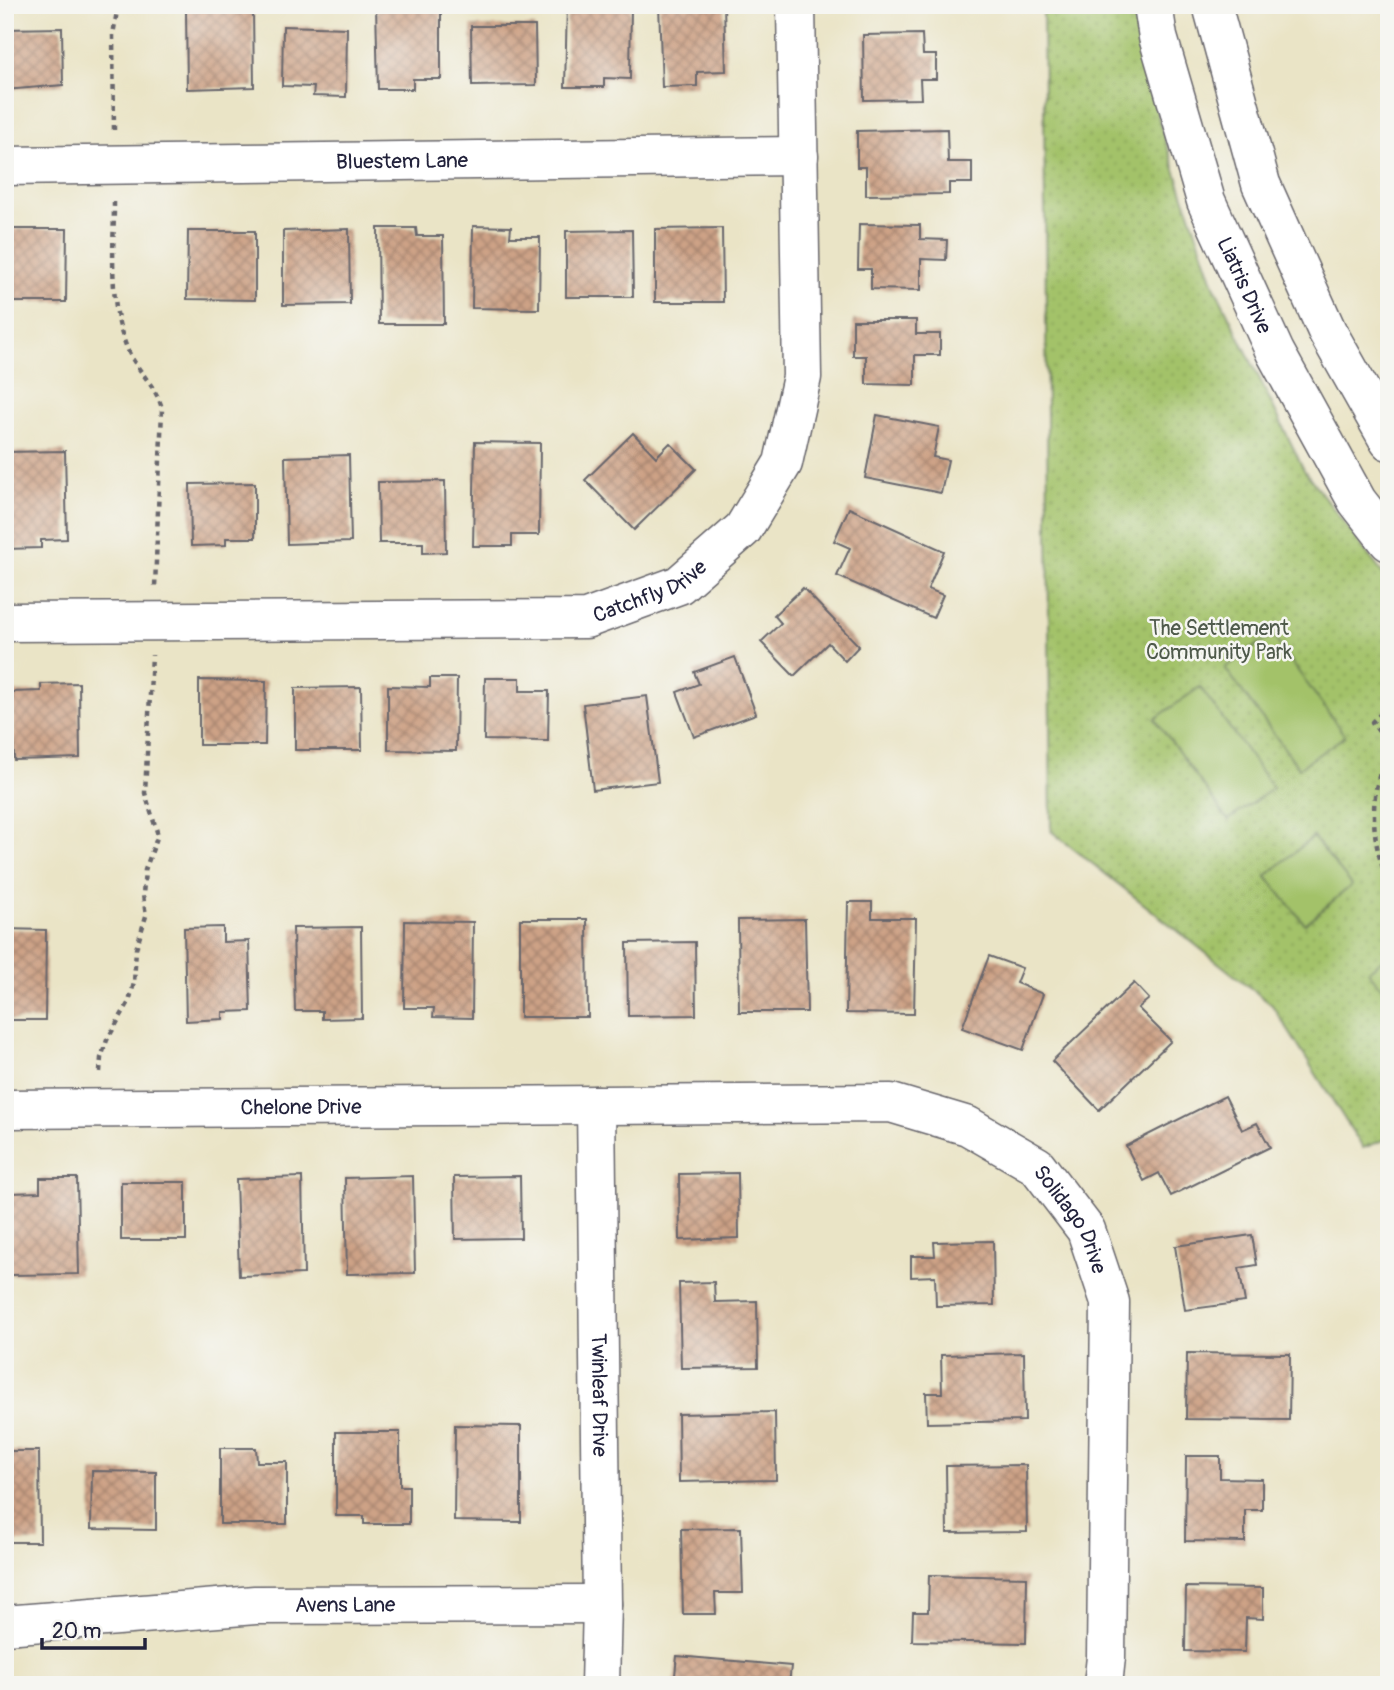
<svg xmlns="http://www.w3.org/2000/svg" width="1394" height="1690" viewBox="0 0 1394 1690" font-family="Pangolin,sans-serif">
  <defs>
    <pattern id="park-dots" width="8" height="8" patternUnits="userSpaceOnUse" patternTransform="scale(1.75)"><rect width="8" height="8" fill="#a3c269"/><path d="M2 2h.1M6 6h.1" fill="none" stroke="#8ca65c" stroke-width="1.8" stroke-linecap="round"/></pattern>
    <pattern id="building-cross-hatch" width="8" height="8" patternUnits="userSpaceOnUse" patternTransform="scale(1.75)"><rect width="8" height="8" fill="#cda286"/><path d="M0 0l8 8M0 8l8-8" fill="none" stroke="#a6846f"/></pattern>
  </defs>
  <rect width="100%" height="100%" fill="#f6f6f2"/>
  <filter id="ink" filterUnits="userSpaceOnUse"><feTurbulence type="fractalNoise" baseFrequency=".0143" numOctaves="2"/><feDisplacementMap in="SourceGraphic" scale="14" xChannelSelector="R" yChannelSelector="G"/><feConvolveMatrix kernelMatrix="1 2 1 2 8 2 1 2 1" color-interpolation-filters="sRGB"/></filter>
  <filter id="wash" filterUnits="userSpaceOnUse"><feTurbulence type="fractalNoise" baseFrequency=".00686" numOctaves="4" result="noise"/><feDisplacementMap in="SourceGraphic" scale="28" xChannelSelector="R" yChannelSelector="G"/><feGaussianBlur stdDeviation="1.57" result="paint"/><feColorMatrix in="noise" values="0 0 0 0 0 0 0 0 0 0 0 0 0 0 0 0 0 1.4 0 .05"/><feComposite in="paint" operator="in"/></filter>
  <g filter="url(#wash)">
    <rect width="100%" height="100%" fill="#eae4c6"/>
    <polygon fill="url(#park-dots)" stroke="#627252" stroke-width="2" points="1043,5 1131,5 1161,128 1214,285 1304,470 1389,582 1389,1138 1363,1148 1272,1005 1051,831"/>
    <g fill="#a3c269" stroke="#627252" stroke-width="2">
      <polygon points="1272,635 1345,736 1299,768 1225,668"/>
      <polygon points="1200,687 1273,788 1228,820 1155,719"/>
      <polygon points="1313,837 1352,885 1305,924 1266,876"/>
      <polygon points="1389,955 1389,997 1368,971"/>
    </g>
    <g id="blocks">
      <g fill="url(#building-cross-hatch)">
        <polygon points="376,5 441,5 441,79 413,79 413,89 378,89"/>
        <polygon points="567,5 631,5 630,79 604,78 604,87 565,87"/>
        <polygon points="659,5 724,5 726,71 697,72 697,86 662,87"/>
        <polygon points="253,9 254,87 187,89 186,10"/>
        <polygon points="283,26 347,28 346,97 313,96 314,87 282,86"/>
        <polygon points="471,26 535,26 536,85 472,86"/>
        <polygon points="62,28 63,85 5,90 5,29"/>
        <polygon points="922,34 923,55 936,55 936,79 920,79 921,99 864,100 863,35"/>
        <polygon points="947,129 948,162 972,162 972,183 949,183 949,194 866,195 866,167 857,167 857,131"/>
        <polygon points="859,224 920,225 920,239 947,240 946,260 921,259 921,290 871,289 871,269 858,269"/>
        <polygon points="473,226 511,227 510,237 540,237 539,309 472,308"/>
        <polygon points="378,228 416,228 417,236 443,236 444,324 379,324"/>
        <polygon points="722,228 723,302 655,302 655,229"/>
        <polygon points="5,229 67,229 66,302 5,302"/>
        <polygon points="349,229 350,304 283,305 283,231"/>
        <polygon points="632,230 633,297 566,297 566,231"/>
        <polygon points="188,231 255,231 255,300 187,299"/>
        <polygon points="853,320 916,320 916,334 940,334 940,355 915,355 915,385 866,384 866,356 853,356"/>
        <polygon points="877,415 939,427 933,457 948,460 941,493 865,478"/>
        <polygon points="633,433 656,457 670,443 696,469 634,530 585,480"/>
        <polygon points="475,442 540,443 539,535 512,535 512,546 473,546"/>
        <polygon points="65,451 67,539 41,540 41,548 5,549 5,452"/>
        <polygon points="349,455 351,542 287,544 285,457"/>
        <polygon points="445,481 446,552 423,553 423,543 379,543 378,482"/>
        <polygon points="255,483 255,538 226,538 226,545 191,546 190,484"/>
        <polygon points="849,508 944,551 928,589 943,595 933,618 837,576 850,548 834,541"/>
        <polygon points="803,588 859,646 845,661 828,643 794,676 761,642 781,623 774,615"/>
        <polygon points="735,657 756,714 694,737 677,692 699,684 694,672"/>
        <polygon points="430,678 457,678 456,751 388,750 388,686 430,687"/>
        <polygon points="485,678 520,678 520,691 549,691 548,741 484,740"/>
        <polygon points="199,680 266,681 265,745 199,745"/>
        <polygon points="79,683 80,758 14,760 12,692 41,691 41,684"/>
        <polygon points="361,687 362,750 295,750 295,688"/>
        <polygon points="647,696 658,782 593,790 583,704"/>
        <polygon points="848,902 872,902 872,918 916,918 914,1014 846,1013"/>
        <polygon points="520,919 587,919 588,1017 520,1017"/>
        <polygon points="805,919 807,1012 739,1012 738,920"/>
        <polygon points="405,921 473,922 472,1018 433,1017 434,1008 404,1008"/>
        <polygon points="223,927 223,942 249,941 251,1011 223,1012 223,1019 186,1021 184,928"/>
        <polygon points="361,927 362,1018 322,1019 322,1011 295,1011 293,928"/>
        <polygon points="5,929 46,930 45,1020 5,1020"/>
        <polygon points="695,942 696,1015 628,1016 627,943"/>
        <polygon points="989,956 1022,968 1016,983 1043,994 1023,1050 962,1028"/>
        <polygon points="1134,983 1149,999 1138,1008 1171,1041 1099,1110 1052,1061"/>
        <polygon points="1225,1096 1242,1130 1257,1123 1270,1147 1171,1196 1159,1173 1144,1181 1126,1146"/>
        <polygon points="738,1173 739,1238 680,1240 679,1174"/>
        <polygon points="413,1176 415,1273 347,1274 345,1178"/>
        <polygon points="520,1176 521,1238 455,1239 454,1177"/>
        <polygon points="302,1177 304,1274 239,1276 236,1179"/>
        <polygon points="40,1178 77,1178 79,1274 11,1275 10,1193 40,1192"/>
        <rect x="121" y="1182" width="65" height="58"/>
        <polygon points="1252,1235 1257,1265 1239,1268 1245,1302 1185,1310 1175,1246"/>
        <polygon points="993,1241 994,1305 936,1306 935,1276 911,1277 911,1256 935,1256 934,1242"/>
        <polygon points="714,1282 715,1302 757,1301 758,1367 681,1368 679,1283"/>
        <polygon points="1024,1353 1025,1421 927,1423 926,1393 942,1393 941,1355"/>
        <polygon points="1187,1353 1290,1354 1289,1420 1186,1419"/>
        <polygon points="775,1412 776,1480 679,1482 678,1414"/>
        <polygon points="455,1425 521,1426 521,1522 454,1521"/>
        <polygon points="336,1432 400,1432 400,1486 409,1486 409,1524 364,1524 364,1516 336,1516"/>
        <polygon points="220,1448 256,1448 257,1462 287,1462 287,1524 220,1524"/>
        <polygon points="5,1451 39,1451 40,1542 5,1542"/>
        <polygon points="1186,1456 1220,1456 1220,1478 1262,1479 1262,1510 1245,1510 1245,1542 1185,1541"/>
        <polygon points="1026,1465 1027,1532 947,1533 946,1466"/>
        <polygon points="92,1471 156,1472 156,1530 91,1529"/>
        <polygon points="741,1528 743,1593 715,1593 716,1614 683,1614 681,1529"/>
        <polygon points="929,1575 1027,1577 1026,1643 912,1641 913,1612 928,1612"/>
        <polygon points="1186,1587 1263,1588 1263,1619 1246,1618 1245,1652 1185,1651"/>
        <polygon points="677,1656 791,1666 789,1685 674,1685"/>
        <polygon points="483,1679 483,1685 411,1685 411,1681"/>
        <polygon points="984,1681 1009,1683 1009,1685 984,1685"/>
      </g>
    </g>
  </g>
  <g filter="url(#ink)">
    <use href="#blocks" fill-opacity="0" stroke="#68666c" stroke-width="2"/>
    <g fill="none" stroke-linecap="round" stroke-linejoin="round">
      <g stroke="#68666c" stroke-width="41">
        <g id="minor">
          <path id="s1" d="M1153,5L1158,37L1206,201L1275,352L1357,501L1389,542"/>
          <polyline points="1212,5 1261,184 1327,331 1389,441"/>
          <path id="s2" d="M5,166L799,156"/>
          <path id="s3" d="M5,622L586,619L679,585L743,529L783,463L802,377L796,5"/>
          <path id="s4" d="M596,1105L602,1604L600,1685"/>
          <path id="s5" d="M5,1109L891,1103L968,1126L1037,1166L1086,1230L1110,1302L1106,1657L1103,1685"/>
          <path id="s6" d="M5,1625L255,1605L602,1604"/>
        </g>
      </g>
      <g stroke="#68666c" stroke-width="4.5" stroke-dasharray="5 5" stroke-linecap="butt">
        <polyline points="114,130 113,35 118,5"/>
        <path d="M114,202C114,249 108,303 127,348C135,369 157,386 162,409L155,587"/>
        <polyline points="1389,706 1372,722 1389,746"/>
        <path d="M1389,757C1367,783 1371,852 1389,879"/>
        <polyline points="100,1072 101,1058 107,1040 129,1002 134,983 136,949 146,916 143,895 145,870 158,835 145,793 152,655"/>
      </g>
      <use href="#minor" stroke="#fff" stroke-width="38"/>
    </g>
  </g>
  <g text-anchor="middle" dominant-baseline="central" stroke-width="5" stroke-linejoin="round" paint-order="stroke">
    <g font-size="21" fill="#22223b" stroke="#f6f6f2">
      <text stroke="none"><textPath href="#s2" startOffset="397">Bluestem Lane</textPath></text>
      <text stroke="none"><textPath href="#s1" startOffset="296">Liatris Drive</textPath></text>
      <text stroke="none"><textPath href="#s3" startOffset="651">Catchfly Drive</textPath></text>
      <text stroke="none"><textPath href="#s5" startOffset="296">Chelone Drive</textPath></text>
      <text stroke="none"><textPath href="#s5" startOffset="1110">Solidago Drive</textPath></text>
      <text stroke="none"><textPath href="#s4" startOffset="290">Twinleaf Drive</textPath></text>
      <text stroke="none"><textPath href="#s6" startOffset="341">Avens Lane</textPath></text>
    </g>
    <g font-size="21" fill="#4f5a4b" stroke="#f6f6f2">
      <text x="1219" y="628">The Settlement<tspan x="1219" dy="24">Community Park</tspan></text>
    </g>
  </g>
  <rect width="1394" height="1690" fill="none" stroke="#f6f6f2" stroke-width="28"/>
  <path d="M42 1638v10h103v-10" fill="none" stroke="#22223b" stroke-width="3.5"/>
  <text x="52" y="1638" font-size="21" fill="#22223b" stroke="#f6f6f2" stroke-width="5" paint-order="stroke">20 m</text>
</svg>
